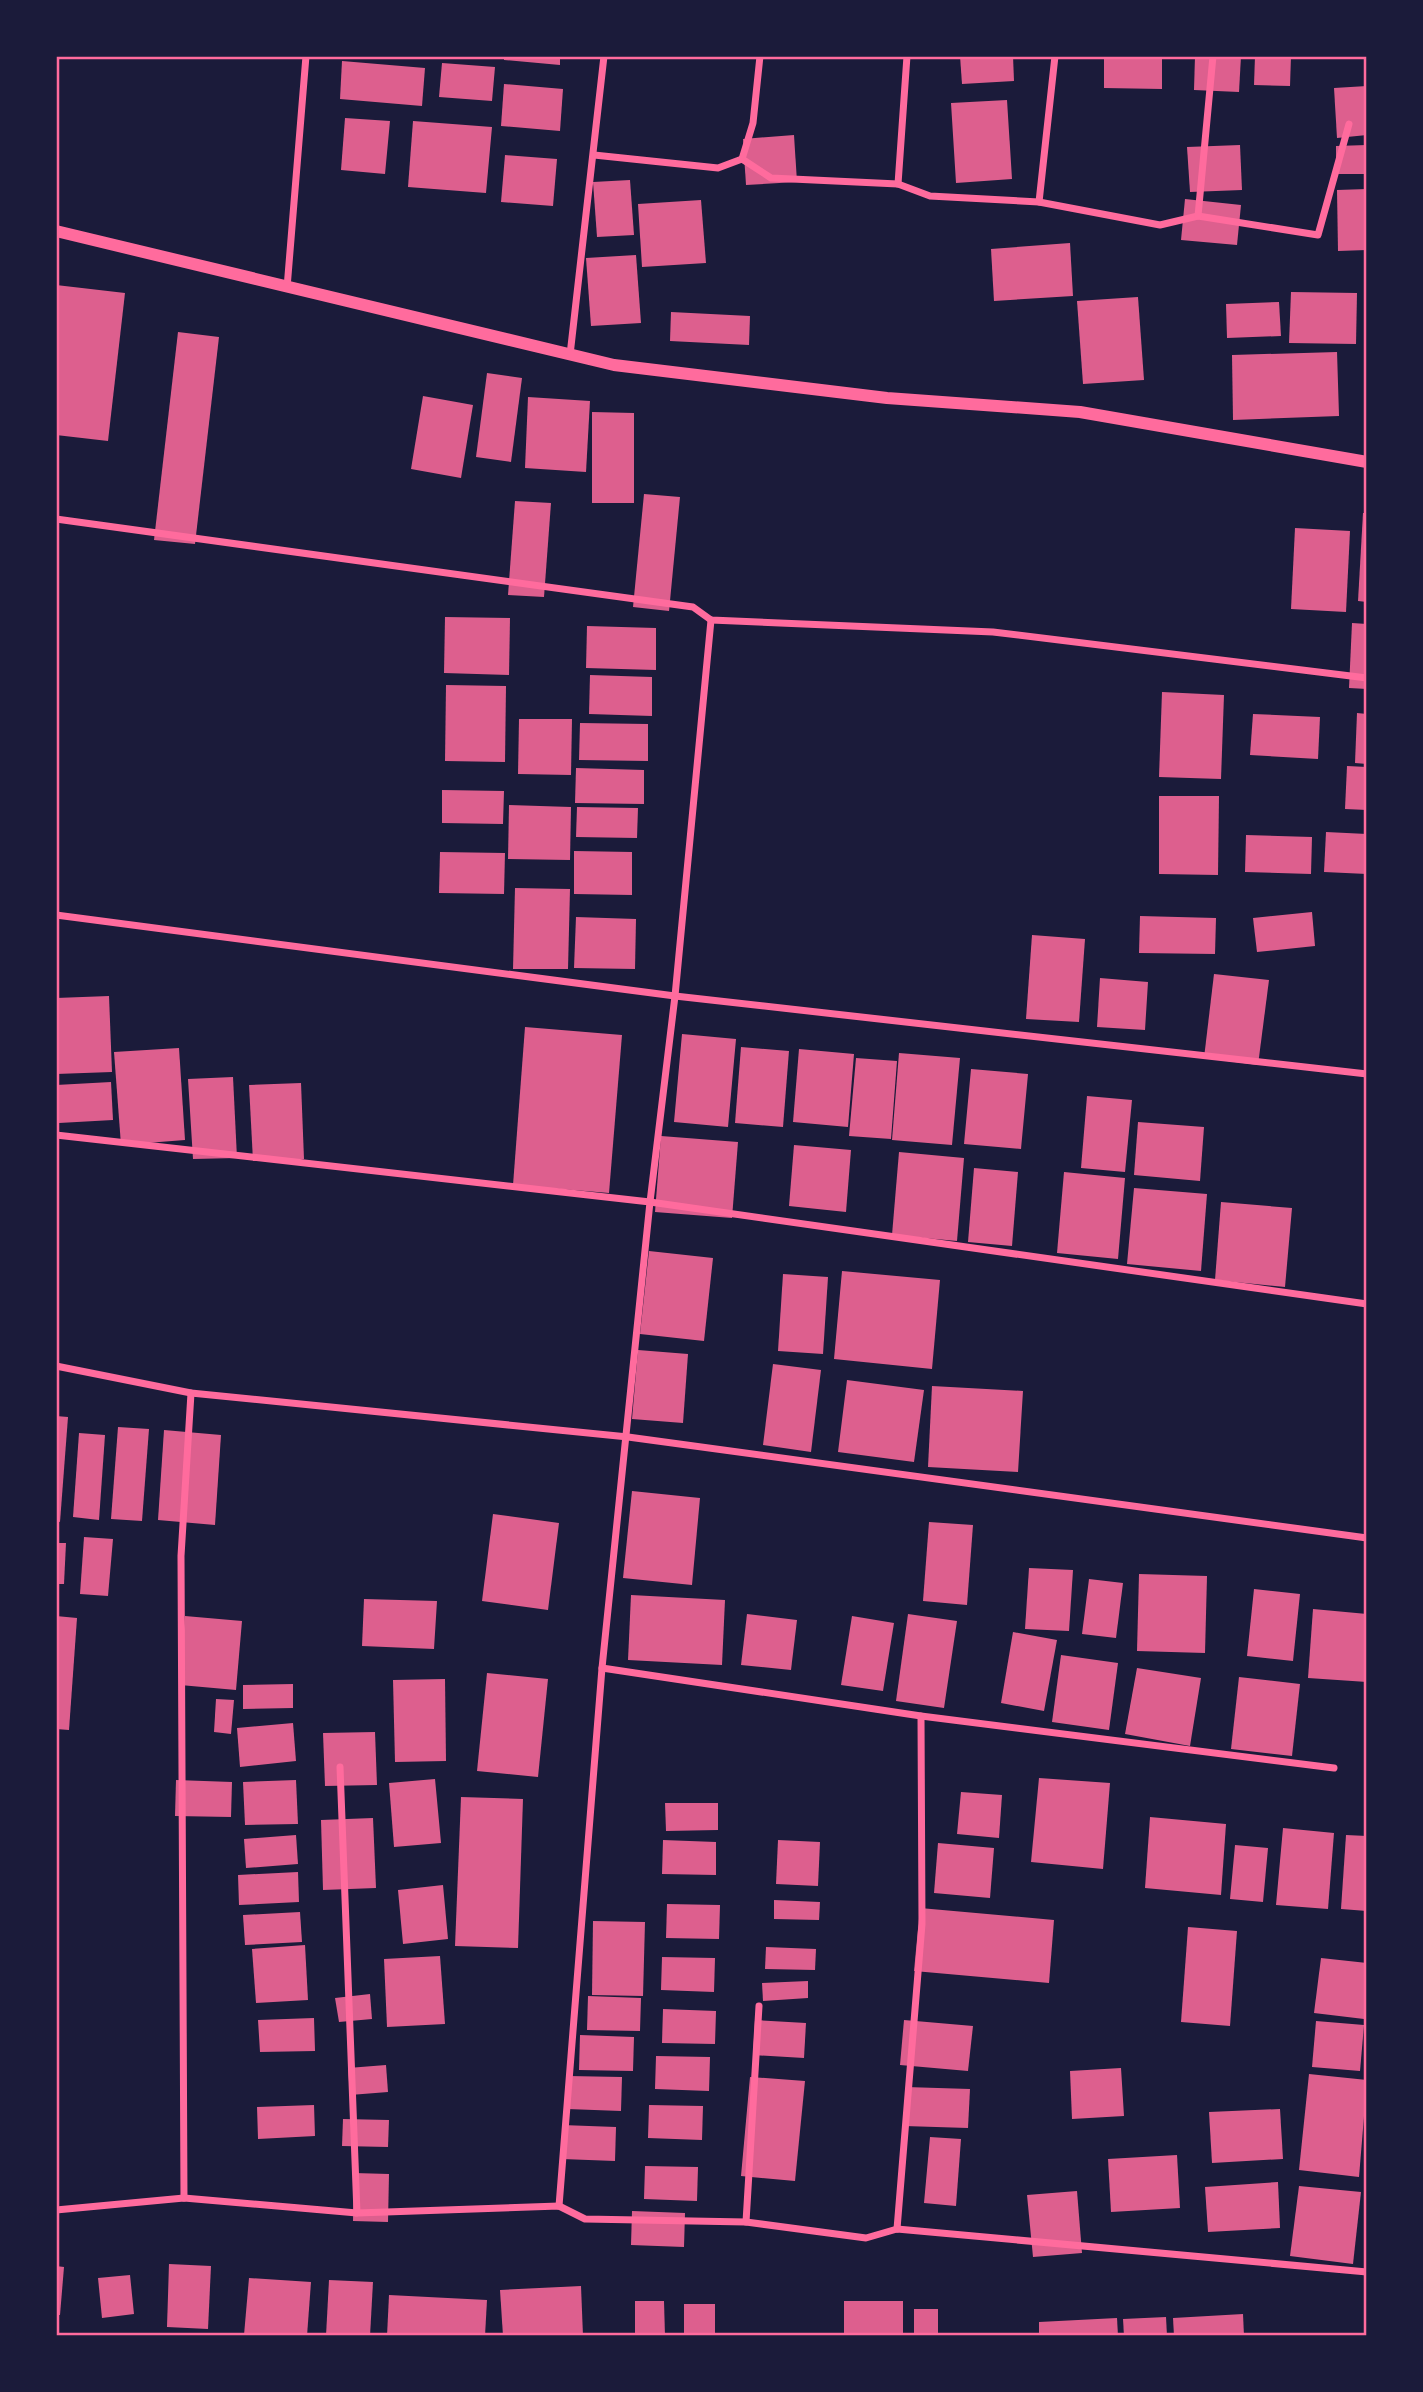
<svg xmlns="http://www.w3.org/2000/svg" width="1423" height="2392" viewBox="0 0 1423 2392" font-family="'Fira Sans Condensed',sans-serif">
  <rect width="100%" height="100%" fill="#1b1b3a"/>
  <g fill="#dd5f8e">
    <polygon points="504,56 560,56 560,65 504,60"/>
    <polygon points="960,56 1013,56 1014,81 962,84"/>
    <polygon points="1104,56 1162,56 1162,89 1104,88"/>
    <polygon points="1195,56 1241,56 1239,92 1194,90"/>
    <polygon points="1255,56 1291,56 1290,86 1254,85"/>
    <polygon points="342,61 425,68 422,106 340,99"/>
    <polygon points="442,63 495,67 492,101 439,97"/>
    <polygon points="504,84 563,89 560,131 501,126"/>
    <polygon points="1367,86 1367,135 1337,138 1334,88"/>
    <polygon points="1007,100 1012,179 956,183 951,103"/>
    <polygon points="345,118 390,121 385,174 341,170"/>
    <polygon points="413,121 492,127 486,193 408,187"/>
    <polygon points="794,135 797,182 746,185 743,139"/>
    <polygon points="1240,145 1242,190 1190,192 1187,147"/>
    <polygon points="1367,145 1367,174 1336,174 1336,146"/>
    <polygon points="505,155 557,159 553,206 501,202"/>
    <polygon points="630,180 634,235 597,237 593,182"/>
    <polygon points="1367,189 1367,250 1338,251 1337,190"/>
    <polygon points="1185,199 1241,205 1237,245 1181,240"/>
    <polygon points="701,200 706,263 642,267 638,204"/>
    <polygon points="1070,243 1073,296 994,301 991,249"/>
    <polygon points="636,255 641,323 591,326 586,258"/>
    <polygon points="56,285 125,293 108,441 56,435"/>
    <polygon points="1291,292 1357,293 1356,344 1289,343"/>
    <polygon points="1138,297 1144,380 1083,384 1077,301"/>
    <polygon points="1279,302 1281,336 1227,338 1226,304"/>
    <polygon points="671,312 750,316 749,345 670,341"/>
    <polygon points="178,332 219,337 195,544 154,540"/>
    <polygon points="1337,352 1339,416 1233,420 1232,355"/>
    <polygon points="487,373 522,378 511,462 476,457"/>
    <polygon points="423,396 473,405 461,478 411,469"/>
    <polygon points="528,397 590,401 586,472 525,468"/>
    <polygon points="592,412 634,413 634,503 592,503"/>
    <polygon points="644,494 680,497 669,611 633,607"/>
    <polygon points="515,501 551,503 544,597 508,595"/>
    <polygon points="1363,513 1367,513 1367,602 1358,601"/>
    <polygon points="1295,528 1350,531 1346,612 1291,609"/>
    <polygon points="445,617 510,618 509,675 444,673"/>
    <polygon points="1352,623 1367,624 1367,689 1349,688"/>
    <polygon points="587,626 656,628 656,670 586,668"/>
    <polygon points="590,675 652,677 652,716 589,714"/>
    <polygon points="446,685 506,686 505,762 445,761"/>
    <polygon points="1162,692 1224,695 1221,779 1159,777"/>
    <polygon points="1357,713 1367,714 1367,764 1355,763"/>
    <polygon points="1253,714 1320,717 1318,759 1250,755"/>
    <polygon points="519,719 572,719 571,775 518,774"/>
    <polygon points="580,723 648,724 648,761 579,760"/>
    <polygon points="1347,766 1367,767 1367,810 1345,809"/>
    <polygon points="576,768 644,770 644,804 575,803"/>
    <polygon points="442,790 504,791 503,824 442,823"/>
    <polygon points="1159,796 1219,796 1218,875 1159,874"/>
    <polygon points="509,805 571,807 570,860 508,859"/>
    <polygon points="577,807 638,808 637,838 576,837"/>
    <polygon points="1326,832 1367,834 1367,874 1324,872"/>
    <polygon points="1246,835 1312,837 1311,874 1245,872"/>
    <polygon points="574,851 632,852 632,895 574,894"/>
    <polygon points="440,852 505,853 504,894 439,893"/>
    <polygon points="515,888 570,889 568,969 513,969"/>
    <polygon points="1312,912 1315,946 1257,952 1253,918"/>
    <polygon points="1140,916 1216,918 1215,954 1139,953"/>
    <polygon points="576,917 636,919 635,969 574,968"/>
    <polygon points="1032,935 1085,939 1079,1022 1026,1019"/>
    <polygon points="1214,974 1269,980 1258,1065 1204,1058"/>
    <polygon points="1100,978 1148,982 1145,1030 1097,1027"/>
    <polygon points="109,996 112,1072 56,1074 56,998"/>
    <polygon points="525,1027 622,1035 609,1193 513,1185"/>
    <polygon points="682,1034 736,1039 728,1127 674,1122"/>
    <polygon points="741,1047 789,1051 783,1127 735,1123"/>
    <polygon points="179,1048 185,1140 121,1145 114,1052"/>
    <polygon points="799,1049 854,1054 848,1127 793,1122"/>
    <polygon points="899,1053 960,1058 952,1145 892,1140"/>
    <polygon points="856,1058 897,1061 891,1139 849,1136"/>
    <polygon points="971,1069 1028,1074 1021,1149 964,1144"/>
    <polygon points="233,1077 237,1158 193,1159 188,1079"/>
    <polygon points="111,1082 113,1120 59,1123 56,1085"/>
    <polygon points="301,1083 304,1159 253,1161 249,1085"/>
    <polygon points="1087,1096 1132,1100 1125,1172 1081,1168"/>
    <polygon points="1138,1122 1204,1127 1200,1181 1134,1175"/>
    <polygon points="661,1136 738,1142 732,1218 655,1212"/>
    <polygon points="794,1145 851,1150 846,1212 789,1206"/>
    <polygon points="899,1152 964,1158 957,1241 892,1235"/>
    <polygon points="974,1168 1018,1172 1012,1246 968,1242"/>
    <polygon points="1064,1172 1125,1178 1118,1259 1057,1253"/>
    <polygon points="1134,1188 1207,1194 1201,1271 1127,1264"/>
    <polygon points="1221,1202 1292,1208 1285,1287 1215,1280"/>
    <polygon points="649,1251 713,1258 704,1341 640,1334"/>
    <polygon points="842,1271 940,1280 932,1369 834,1359"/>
    <polygon points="783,1274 828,1277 823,1354 778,1351"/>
    <polygon points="638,1350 688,1354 683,1423 632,1419"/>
    <polygon points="773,1364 821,1370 811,1452 763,1445"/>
    <polygon points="847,1380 924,1390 914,1462 838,1452"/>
    <polygon points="932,1386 1023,1391 1018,1472 928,1467"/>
    <polygon points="56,1416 68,1417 60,1522 56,1521"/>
    <polygon points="118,1427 149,1429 142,1521 111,1519"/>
    <polygon points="164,1430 221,1435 215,1525 158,1520"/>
    <polygon points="79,1433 105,1435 99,1520 73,1517"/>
    <polygon points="632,1491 700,1498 692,1585 623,1578"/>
    <polygon points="493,1514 559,1523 548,1610 482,1601"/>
    <polygon points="929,1522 973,1525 967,1605 923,1601"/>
    <polygon points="84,1537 113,1539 108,1596 80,1594"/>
    <polygon points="56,1543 66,1543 64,1584 56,1584"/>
    <polygon points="1029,1568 1073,1570 1069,1631 1025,1629"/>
    <polygon points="1139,1574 1207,1576 1205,1653 1137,1651"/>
    <polygon points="1089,1579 1123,1583 1116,1638 1082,1634"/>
    <polygon points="1254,1589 1300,1594 1293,1661 1247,1656"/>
    <polygon points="631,1595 725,1600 722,1665 628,1660"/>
    <polygon points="364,1599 437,1601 434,1649 362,1646"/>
    <polygon points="1313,1609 1367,1614 1367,1682 1308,1678"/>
    <polygon points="747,1614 797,1620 791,1670 741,1665"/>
    <polygon points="908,1614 957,1621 944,1708 896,1701"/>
    <polygon points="56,1616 77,1618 69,1730 56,1729"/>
    <polygon points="185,1616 242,1621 236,1690 180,1685"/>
    <polygon points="852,1616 894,1623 883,1691 841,1685"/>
    <polygon points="1013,1632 1057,1640 1044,1711 1001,1703"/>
    <polygon points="1061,1655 1118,1663 1109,1730 1052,1722"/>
    <polygon points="1137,1668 1201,1678 1190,1746 1125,1734"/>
    <polygon points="487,1673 548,1679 538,1777 477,1771"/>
    <polygon points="1239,1677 1300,1684 1292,1756 1231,1749"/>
    <polygon points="445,1679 446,1761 395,1762 393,1680"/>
    <polygon points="293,1684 293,1708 243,1709 243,1685"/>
    <polygon points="216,1699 234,1700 231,1734 214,1732"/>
    <polygon points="293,1723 296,1761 240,1767 237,1728"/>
    <polygon points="375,1732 377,1785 325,1786 323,1733"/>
    <polygon points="1039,1778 1110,1783 1103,1869 1031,1862"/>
    <polygon points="435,1779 441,1843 394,1847 389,1783"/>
    <polygon points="176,1780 232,1782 231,1817 175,1816"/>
    <polygon points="296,1780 298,1824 245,1825 243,1782"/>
    <polygon points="961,1792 1002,1795 999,1838 957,1834"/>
    <polygon points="461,1797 523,1799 518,1948 455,1946"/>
    <polygon points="665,1803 718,1803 718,1830 666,1831"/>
    <polygon points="1150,1817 1226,1824 1221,1895 1145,1888"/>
    <polygon points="373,1818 376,1888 323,1890 321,1820"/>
    <polygon points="1283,1828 1334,1833 1328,1909 1276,1905"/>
    <polygon points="296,1835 298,1864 246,1868 244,1839"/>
    <polygon points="1346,1835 1367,1836 1367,1911 1341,1909"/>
    <polygon points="663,1840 716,1842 716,1875 662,1874"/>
    <polygon points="778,1840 820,1842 818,1886 776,1884"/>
    <polygon points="938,1843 994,1848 990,1898 934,1893"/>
    <polygon points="1235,1845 1268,1848 1263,1902 1230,1899"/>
    <polygon points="298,1872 299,1902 239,1905 238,1875"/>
    <polygon points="443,1885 448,1939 403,1944 398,1890"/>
    <polygon points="774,1900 820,1902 819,1920 774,1919"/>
    <polygon points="667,1904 720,1905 719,1939 666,1938"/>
    <polygon points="920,1908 1054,1920 1049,1983 914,1971"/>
    <polygon points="300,1912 302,1942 245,1945 243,1915"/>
    <polygon points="593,1921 645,1922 643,1996 592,1995"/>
    <polygon points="1188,1927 1237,1931 1230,2026 1181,2022"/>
    <polygon points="305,1945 308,2000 256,2003 252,1949"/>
    <polygon points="766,1947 816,1949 815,1970 765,1969"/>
    <polygon points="440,1956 445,2024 387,2027 384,1959"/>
    <polygon points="662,1957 715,1958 714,1992 661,1990"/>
    <polygon points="1321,1958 1367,1963 1364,2019 1314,2013"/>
    <polygon points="808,1981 808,1998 763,2001 762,1983"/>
    <polygon points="370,1994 372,2019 339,2022 335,1998"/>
    <polygon points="588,1996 641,1998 640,2031 587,2030"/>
    <polygon points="663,2009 716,2011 715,2044 662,2043"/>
    <polygon points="314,2018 315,2051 260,2052 258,2020"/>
    <polygon points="755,2020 806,2023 804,2058 753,2055"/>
    <polygon points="904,2020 973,2026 968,2071 900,2065"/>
    <polygon points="1316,2021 1364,2025 1360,2071 1312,2067"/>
    <polygon points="580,2035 634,2037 633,2071 579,2070"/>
    <polygon points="656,2056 710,2057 709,2091 655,2089"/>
    <polygon points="386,2065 388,2092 350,2095 348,2068"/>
    <polygon points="1121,2068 1124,2116 1072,2119 1070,2071"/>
    <polygon points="1309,2074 1367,2080 1359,2177 1299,2170"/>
    <polygon points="568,2076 622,2077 621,2111 567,2109"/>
    <polygon points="750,2077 805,2081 795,2181 741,2176"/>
    <polygon points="906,2087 970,2089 968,2128 904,2126"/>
    <polygon points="314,2105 315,2136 258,2139 257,2107"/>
    <polygon points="649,2105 703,2106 702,2140 648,2138"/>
    <polygon points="1280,2109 1283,2159 1212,2163 1209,2112"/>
    <polygon points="343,2119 389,2120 388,2147 342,2146"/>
    <polygon points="562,2125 616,2127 615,2161 562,2159"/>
    <polygon points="930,2137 961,2139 956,2206 924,2203"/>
    <polygon points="1177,2155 1180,2208 1111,2212 1108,2159"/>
    <polygon points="645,2166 698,2167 697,2201 644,2199"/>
    <polygon points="354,2173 389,2174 388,2222 353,2221"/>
    <polygon points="1278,2182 1280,2228 1208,2232 1205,2187"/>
    <polygon points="1299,2186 1361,2192 1353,2264 1290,2256"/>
    <polygon points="1077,2191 1082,2253 1033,2257 1027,2195"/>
    <polygon points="632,2211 685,2213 684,2247 631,2245"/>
    <polygon points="169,2264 211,2266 208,2329 167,2327"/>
    <polygon points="56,2266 64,2267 60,2315 56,2315"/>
    <polygon points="130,2275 134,2314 102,2318 98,2278"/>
    <polygon points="249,2278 311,2282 307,2336 244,2335"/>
    <polygon points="329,2280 373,2282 370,2336 326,2336"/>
    <polygon points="581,2286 583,2336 503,2336 500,2290"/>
    <polygon points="389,2295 487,2300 485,2336 387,2336"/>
    <polygon points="635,2301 664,2301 665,2336 635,2336"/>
    <rect x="844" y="2301" width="59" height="35"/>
    <rect x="684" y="2304" width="31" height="32"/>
    <rect x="914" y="2309" width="24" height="27"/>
    <polygon points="1243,2314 1244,2336 1174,2336 1173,2318"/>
    <polygon points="1166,2317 1167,2336 1124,2336 1123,2319"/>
    <polygon points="1117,2318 1118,2336 1039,2336 1039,2322"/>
  </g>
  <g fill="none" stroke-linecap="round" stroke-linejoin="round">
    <g stroke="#ff6b9d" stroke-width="7">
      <polyline points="594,155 718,168 742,159"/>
      <polyline points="742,159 771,178 898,184 930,196 1039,202 1160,225 1198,216 1318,235 1349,124"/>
      <polyline points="742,159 753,123 760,56"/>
      <polyline points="898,184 907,56"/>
      <polyline points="1039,202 1055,56"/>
      <polyline points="1198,216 1213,56"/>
      <polyline points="287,288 306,56"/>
      <polyline points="570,355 604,56"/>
      <polyline points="56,519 693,607 711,620 993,632 1367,678"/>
      <polyline points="56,915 675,996 1367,1074"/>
      <polyline points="56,1135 650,1202 1367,1304"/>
      <polyline points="56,1366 191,1393 628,1437 1367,1538"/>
      <polyline points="602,1668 921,1716 1334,1768"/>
      <polyline points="340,1767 357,2213"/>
      <polyline points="184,2198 181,1556 191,1393"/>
      <polyline points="559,2206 602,1668 650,1202 675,996 711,620"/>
      <polyline points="56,2210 184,2198 357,2213 559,2206 585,2219 746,2222 866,2238 897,2229 1367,2272"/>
      <polyline points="746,2222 759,2006"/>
      <polyline points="897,2229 922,1924 921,1716"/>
    </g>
    <polyline stroke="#ff6b9d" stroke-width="12" points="56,231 614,365 887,398 1080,412 1367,462"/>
  </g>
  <rect width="1423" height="2392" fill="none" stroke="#1b1b3a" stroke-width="116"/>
  <rect x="58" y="58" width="1307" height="2276" fill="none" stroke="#ff6b9d" stroke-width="2.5"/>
</svg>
